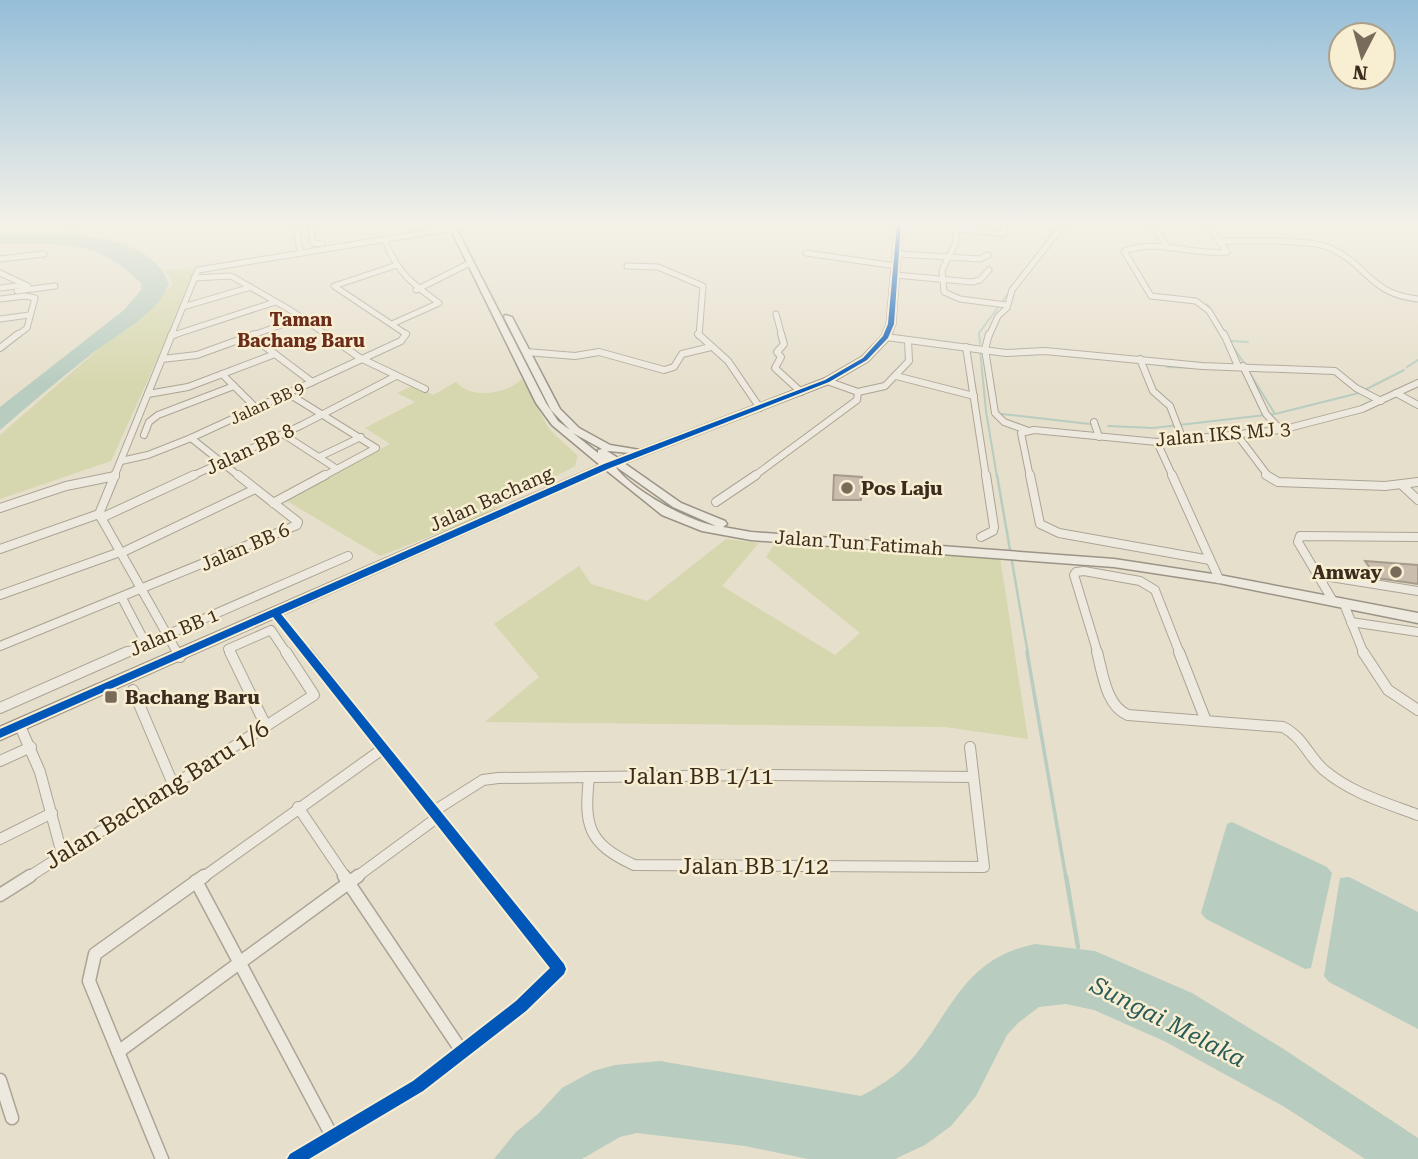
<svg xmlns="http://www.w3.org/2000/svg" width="1418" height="1159" viewBox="0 0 1418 1159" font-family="'Roboto Serif',serif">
  <rect width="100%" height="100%" fill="#e6dfcc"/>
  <g fill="#d6d7ae">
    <polygon points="195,268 179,311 111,461 0,499 0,435 173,284 165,270"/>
    <path d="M522,379L549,429L578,456L575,466L477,518L380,556L285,500L390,444L365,428L415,402L397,393L414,385L433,395L456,382C471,400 507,394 522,379Z"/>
    <polygon points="726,539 759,543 722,586 835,655 860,633 766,557 776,542 1000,557 1028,739 945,727 485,722 539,677 494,624 579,566 591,584 647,601"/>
  </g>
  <g fill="#b8ccc0">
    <path d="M0,234C51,236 146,225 169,284C156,316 115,335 89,356C58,380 29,405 0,430V407L124,310L141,290V283C93,237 62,245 0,244Z"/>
    <polygon points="1232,822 1327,867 1332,873 1311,968 1305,969 1206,919 1201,913 1227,824"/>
    <polygon points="1349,877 1418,912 1418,1029 1329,982 1324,976 1340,878"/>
    <path d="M1035,944L1095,951L1192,993L1282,1048L1418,1138V1159H1365L1283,1106L1164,1041L1094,1010L1066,1004L1039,1007L1018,1023L1007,1035L976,1096L951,1126L925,1145L895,1159H808L745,1146L637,1133L620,1137L582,1159H494L516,1132L538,1114L562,1088L593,1071L615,1065L660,1061L861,1096C884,1084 905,1070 920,1049C956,1001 969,958 1035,944Z"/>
  </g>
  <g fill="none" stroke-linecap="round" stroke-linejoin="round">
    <g stroke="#b8ccc0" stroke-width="2">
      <polyline points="1207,304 1226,334"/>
      <polyline points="1230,341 1248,342"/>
      <polyline points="1230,342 1244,363"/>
      <polyline points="980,344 979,333 1010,291"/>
      <polyline points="980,350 986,411 997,477"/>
      <polyline points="1167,367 1196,368"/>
      <polyline points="1407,367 1418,360"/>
      <polyline points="1249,372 1275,414"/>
      <polyline points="1002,414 1090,424"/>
      <polyline points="1108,426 1153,428 1275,414 1359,393 1404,370"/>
    </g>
    <polyline stroke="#b8ccc0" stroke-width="2.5" points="997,475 1028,654"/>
    <polyline stroke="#b8ccc0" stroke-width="3.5" points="1027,652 1066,878"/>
    <polyline stroke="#b8ccc0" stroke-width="4.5" points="1066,876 1078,947"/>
  </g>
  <g fill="#cabdad" stroke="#a79b8c" stroke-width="2">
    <polygon points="834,475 862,477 861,500 833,500"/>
    <polygon points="1365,561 1418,565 1418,584 1377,578"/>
  </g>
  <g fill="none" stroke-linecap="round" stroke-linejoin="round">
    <g stroke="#aca496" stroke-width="7">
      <g id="street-far4">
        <polyline points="72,224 77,224"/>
        <polyline points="296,224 300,253"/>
        <polyline points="310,224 313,243 322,244"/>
        <polyline points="956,224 956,242 942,270 944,292 960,299 1006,305"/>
        <polyline points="1151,224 1168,248"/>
        <path d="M1207,224L1227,252C1193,256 1157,238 1124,251L1151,296L1196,301L1209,311L1224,336"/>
        <polyline points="957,229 1004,234 1003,224"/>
        <path d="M385,241C398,273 411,283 439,303L392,324"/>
        <path d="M1221,241C1248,242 1307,238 1330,248C1367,264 1369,294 1418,299"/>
        <polyline points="806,253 896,266"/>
        <polyline points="898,254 980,259 988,255"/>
        <polyline points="0,259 44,254"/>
        <polyline points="394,266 334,286 406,334 404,336"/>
        <polyline points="627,266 658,267 703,286 699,336"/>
        <polyline points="0,273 28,286 24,289"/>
        <polyline points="895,275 972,282 980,280 989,270"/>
        <polyline points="194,278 231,276 292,311 328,336"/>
        <polyline points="0,288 25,285"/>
        <polyline points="416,290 470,263"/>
        <polyline points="17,291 55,286"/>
        <polyline points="0,299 25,296 35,298 27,328 16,336"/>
        <polyline points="183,307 251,287"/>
        <polyline points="776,314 782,336"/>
        <polyline points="0,319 29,315"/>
        <polyline points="171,336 275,302"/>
        <polyline points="171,336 198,270 460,227"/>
        <polyline points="250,336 301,318"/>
        <polyline points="989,336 998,316 1007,308 1012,290 1064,224"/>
      </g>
    </g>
    <g stroke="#aca496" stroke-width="8">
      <g id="street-far3">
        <polyline points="326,334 360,358 425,389"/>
        <polyline points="698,334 728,361 760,408"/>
        <polyline points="781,334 784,344 777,352 781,357 775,368 801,392"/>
        <polyline points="989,334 985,349 995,413 1004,422 1026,430"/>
        <polyline points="1224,334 1238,366"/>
        <polyline points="171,336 176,334"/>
        <polyline points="251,336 312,382"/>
        <polyline points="886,337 1006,353 1045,351 1202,366 1335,371 1356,388 1381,401"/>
        <polyline points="966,347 986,477"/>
        <polyline points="0,348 18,334"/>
        <polyline points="526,352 575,356 599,352 664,370 674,367 682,354 711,347"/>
        <polyline points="162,359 197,355 255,334"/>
        <polyline points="1140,359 1153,391 1170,406 1183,440"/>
        <polyline points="1243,366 1266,414 1281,430"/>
        <polyline points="222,374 257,409"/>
        <polyline points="896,376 974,396"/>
        <polyline points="858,392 885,386 909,361 908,341"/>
        <polyline points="1396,393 1418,405"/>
        <polyline points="148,394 188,387 275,354"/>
        <polyline points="289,394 376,448 322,477"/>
        <polyline points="1094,422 1099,437"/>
        <polyline points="283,434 337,469"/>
        <polyline points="144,435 149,422 158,415 234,386"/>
        <polyline points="1238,436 1269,477"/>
        <polyline points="191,438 240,477"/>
        <polyline points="1157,442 1173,477"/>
        <polyline points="319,457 361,437"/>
        <polyline points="121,461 148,455 191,438 401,341 406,334"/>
        <polyline points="111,477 115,476"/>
        <polyline points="114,477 172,334"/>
        <polyline points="190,477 302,425 396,376"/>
        <polyline points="753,477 857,400 858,392 827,381"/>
        <polyline points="1030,477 1021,433 1034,430 1157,442 1281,430 1362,409 1418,383"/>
      </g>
    </g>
    <g stroke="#aca496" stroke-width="10">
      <g id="street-far2">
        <polyline points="115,475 99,514 178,654"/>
        <polyline points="1030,475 1040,524 1059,533 1210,560"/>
        <polyline points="1172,475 1219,579"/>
        <polyline points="1266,475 1278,482 1385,486 1418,482"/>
        <polyline points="1402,485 1418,500"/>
        <polyline points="716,502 756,475"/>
        <polyline points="273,503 325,475"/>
        <polyline points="0,508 66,486 115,476"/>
        <polyline points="101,518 194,475"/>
        <polyline points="981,537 993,531 994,527 986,475"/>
        <polyline points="0,549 99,514"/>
        <polyline points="121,553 253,490"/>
        <polyline points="1318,575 1418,591"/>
        <polyline points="0,595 120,552"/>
        <polyline points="122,598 146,644"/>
        <polyline points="1333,601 1298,542 1300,536 1418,537"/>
        <polyline points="1344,604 1364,654"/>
        <polyline points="276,614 308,654"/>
        <polyline points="1351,622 1418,632"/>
        <polyline points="0,646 297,525 298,522 238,475"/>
        <polyline points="123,654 348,556"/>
        <polyline points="231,654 228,649 271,630 287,654"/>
        <polyline points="1098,654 1074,575 1076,572 1084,571 1140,581 1155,590 1180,654"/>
      </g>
    </g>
    <g stroke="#aca496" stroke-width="12">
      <g id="street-far1">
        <polyline points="177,652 180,657"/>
        <polyline points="230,652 266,726"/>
        <polyline points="307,652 486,878"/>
        <path d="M1097,652C1103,674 1106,706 1128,715L1283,727C1303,737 1308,756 1324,770C1351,793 1386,803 1418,815"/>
        <polyline points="1179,652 1206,721"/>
        <polyline points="1363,652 1388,690 1418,710"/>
        <polyline points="133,690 173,784"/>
        <polyline points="0,708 127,652"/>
        <polyline points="20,726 40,772 62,854"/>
        <polyline points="266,726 314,695 286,652"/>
        <polyline points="0,761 31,747"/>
        <path d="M589,777C584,825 587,843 634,865L984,867L970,747"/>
        <polyline points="298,807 346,878"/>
        <polyline points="434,811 483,780 498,778 773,775 973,777"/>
        <polyline points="0,839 52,813"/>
        <polyline points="27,878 266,726"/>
        <polyline points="202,878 384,748"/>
        <polyline points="355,878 438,817"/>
      </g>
    </g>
    <g stroke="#aca496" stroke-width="15">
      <g id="street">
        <polyline points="344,876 463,1053"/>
        <polyline points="196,881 332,1136"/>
        <polyline points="0,895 30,876"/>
        <polyline points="118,1052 358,876"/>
        <polyline points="0,1080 12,1118"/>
        <polyline points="162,1159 89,981 95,954 204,876"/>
        <polyline points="295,1159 418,1086 521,1006 559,969 485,876"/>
      </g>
    </g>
    <g stroke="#9b9386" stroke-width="3">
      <path id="secondary" d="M448,224H454L546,403L558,421L570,430L551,410L504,317L505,315L512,317L560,409L579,428L610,445L640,450L824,379L862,357L882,336L887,324L896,224H902L895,324L889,339L868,361L830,383L624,463L681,503L725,521L727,524L723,527L751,532L1114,559L1219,575L1418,613V623L1219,583L1114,567L751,540L702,531L662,515L606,470L0,740V727L600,465L552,425L536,403ZM573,433L602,449L598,450V453ZM607,451H608L630,453L618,458ZM615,466L673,507L716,526C687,521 629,488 615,466Z"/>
    </g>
    <use href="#street-far4" stroke="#eee9df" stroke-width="5"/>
    <use href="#street-far3" stroke="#eee9df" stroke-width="6"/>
    <use href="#street-far2" stroke="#eee9df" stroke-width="8"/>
    <use href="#street-far1" stroke="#eee9df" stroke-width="10"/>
    <use href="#street" stroke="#eee9df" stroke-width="12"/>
    <use href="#secondary" fill="#eee9df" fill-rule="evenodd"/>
    <g stroke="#f8eed2" stroke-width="4">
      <polygon id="cycleway" points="897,224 901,224 894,324 888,338 867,360 829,382 610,468 281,614 564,964 566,969 564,974 526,1011 423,1091 309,1159 287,1159 290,1154 413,1081 516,1001 550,968 273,617 0,738 0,729 604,464 825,380 863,358 883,336 888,324"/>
    </g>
    <use href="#cycleway" fill="#0057b8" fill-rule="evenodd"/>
  </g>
  <linearGradient id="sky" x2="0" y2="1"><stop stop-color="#95bed8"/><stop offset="0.58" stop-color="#f4f1e8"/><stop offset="1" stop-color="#f4f1e8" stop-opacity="0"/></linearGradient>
  <rect width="1418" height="386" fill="url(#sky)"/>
  <g fill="#786b5a" stroke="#f8eed2" stroke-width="2.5">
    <circle cx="847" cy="488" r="7"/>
    <circle cx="1396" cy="572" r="7"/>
    <rect x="104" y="690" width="14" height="14" rx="3.5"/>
  </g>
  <g text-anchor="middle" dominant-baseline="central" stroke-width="5" stroke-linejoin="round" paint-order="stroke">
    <g font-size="16" fill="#3c2c1d" stroke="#f8eed2">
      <text transform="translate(267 403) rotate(-25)">Jalan BB 9</text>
    </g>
    <g font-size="18" font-weight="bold" fill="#6b2c19" stroke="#f8eed2">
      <text x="301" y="319">Taman<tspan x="301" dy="21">Bachang Baru</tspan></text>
    </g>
    <g font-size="19" fill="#3c2c1d" stroke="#f8eed2">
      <text transform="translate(1223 434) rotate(-5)">Jalan IKS MJ 3</text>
      <text transform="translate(250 449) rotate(-25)">Jalan BB 8</text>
      <text transform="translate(491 499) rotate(-24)">Jalan Bachang</text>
      <text transform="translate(859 543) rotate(4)">Jalan Tun Fatimah</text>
      <text transform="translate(245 547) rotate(-23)">Jalan BB 6</text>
      <text transform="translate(174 632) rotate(-23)">Jalan BB 1</text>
    </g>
    <g font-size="19" font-weight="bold" fill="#3c2c1d" stroke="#f8eed2" text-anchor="start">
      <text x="861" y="488">Pos Laju</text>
      <text x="1382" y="572" text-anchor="end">Amway</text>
      <text x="125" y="697">Bachang Baru</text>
    </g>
    <g font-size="23" fill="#3c2c1d" stroke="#f8eed2">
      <text x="699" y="776">Jalan BB 1/11</text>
      <text transform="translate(157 795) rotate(-32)">Jalan Bachang Baru 1/6</text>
      <text x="754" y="866">Jalan BB 1/12</text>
    </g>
    <g font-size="24" font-style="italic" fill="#2b5c5a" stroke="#f8eed2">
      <text transform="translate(1168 1022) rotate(27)">Sungai Melaka</text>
    </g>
  </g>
  <g transform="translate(1362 56) rotate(186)"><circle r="33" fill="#f8eed2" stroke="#ada08a" stroke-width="2"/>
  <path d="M0-5L12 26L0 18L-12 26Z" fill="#786b5a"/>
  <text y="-10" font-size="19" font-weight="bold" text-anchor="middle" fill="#3c2c1d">N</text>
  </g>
</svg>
